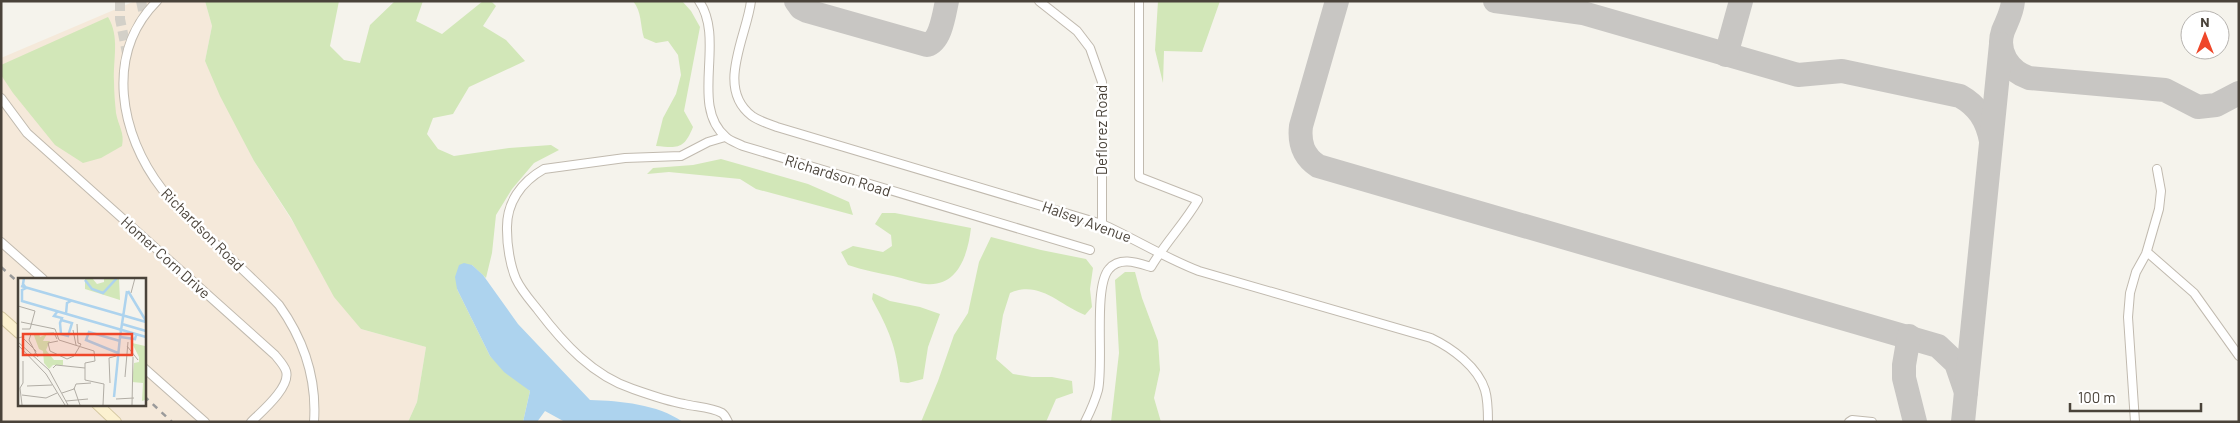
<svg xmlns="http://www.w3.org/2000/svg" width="2240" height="423" viewBox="0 0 2240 423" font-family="Barlow,sans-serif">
  <rect width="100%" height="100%" fill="#f5f3ec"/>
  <path fill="#f5e9da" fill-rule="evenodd" d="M135,1H205L212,26L205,61L254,161L361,329L426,347L417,402L408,422H1V58ZM19,279H144V404H19Z"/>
  <g fill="#d2e7b8">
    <polygon points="205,1 339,1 330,46 344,60 360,63 370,25 395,1 423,1 416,21 442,34 483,1 491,1 496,6 483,26 506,40 525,61 469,87 453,114 433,118 427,134 438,149 454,156 509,148 551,145 559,150 534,163 512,189 496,215 492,253 486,278 472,265 457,289 490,356 530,391 523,422 408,422 417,402 426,347 361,329 334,297 291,218 254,161 220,96 205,61 212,26"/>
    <path d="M633,1H682L691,11L700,27L684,111L693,127C684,149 679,148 656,146L663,118L676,94L681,75L678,55L668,41L656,43L644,38C640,25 642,12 633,1Z"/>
    <polygon points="1158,1 1220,1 1202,52 1164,51 1163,83 1155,50"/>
    <path d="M108,17C120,37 113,59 114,81C114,92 115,103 116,113C118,125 125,133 122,146L101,158L83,163L55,145L13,93L1,75V65Z"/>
    <polygon points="721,159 808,184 849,202 853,215 756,189 740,179 669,172 647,174 653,168 693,165"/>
    <path d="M882,213H895L971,228C968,253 959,287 926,284C915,283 904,278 893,276C878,273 863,270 848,265L841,252L853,246L883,252L892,246L891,235L875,224Z"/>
    <path d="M991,237L1041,250L1086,259L1093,268L1090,289L1092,307L1085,315C1059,305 1040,280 1010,293L1003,315L996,359L1013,374L1032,377H1052L1072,381L1073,393L1056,399L1046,422H921L938,381L954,335L968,313L979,262Z"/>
    <polygon points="1125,272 1135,272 1142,298 1158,341 1160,370 1154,398 1161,422 1111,422 1119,353 1115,280"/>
    <path d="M873,293L890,301L920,307L940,314L928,347L923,379L908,383L900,382C896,346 889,330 872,299Z"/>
  </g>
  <path fill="#add3ee" d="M464,263L472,265L483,275L518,324L590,400C621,401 657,404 683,422H565L545,411L537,422H523L530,391L504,372L490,356L457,289L455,277L459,265Z"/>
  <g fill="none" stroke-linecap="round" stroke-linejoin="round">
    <g stroke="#c8c6c3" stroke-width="24">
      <path d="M796,1L801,8L807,11L927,45C941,41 944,14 947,1"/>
      <path d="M1337,1L1301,126C1299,143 1303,156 1318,166L1938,346L1956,363L1966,392"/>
      <path d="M1495,1L1583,13L1798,75L1842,71L1960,96C1978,106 1987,120 1991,141"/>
      <path d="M2013,1C2012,13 2007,21 2003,31C1996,52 2009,71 2029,78L2165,90L2198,107L2216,105L2239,93"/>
      <polyline points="1726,55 1741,1"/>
      <polyline points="1909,336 1904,365 1904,378 1915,422"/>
      <polyline points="1963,422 2001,44"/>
    </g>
    <g stroke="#d3d0c8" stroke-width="10" stroke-dasharray="10 5" stroke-linecap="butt">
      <polyline points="120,1 120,19 127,53"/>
      <polyline points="141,1 144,15"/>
    </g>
    <g stroke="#c1baaf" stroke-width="10">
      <g id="street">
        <path d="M157,1C104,54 120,135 162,189C173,203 186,216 199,228C225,254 253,278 279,305C304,340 317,379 314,422"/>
        <path d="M699,1C726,40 689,106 726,137C730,141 737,143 743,146L1090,250"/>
        <path d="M751,1C747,36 715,88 752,116C759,121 769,124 777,127L1102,224C1135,239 1165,258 1199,271L1431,338C1452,348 1478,367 1485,390C1488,400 1488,411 1488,422"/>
        <polyline points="1039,1 1077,31 1090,48 1102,82 1102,224"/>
        <path d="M1,98L27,133L275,355C279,360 284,365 286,371C291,387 261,412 251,422"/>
        <path d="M725,137L708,142L681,156L625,158L544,169C521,182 506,203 507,230C507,245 510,265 516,279C521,290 530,300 538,310C563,343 593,376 633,389C650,395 667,401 684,404C696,407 711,407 722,413C725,415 726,418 728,422"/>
        <polyline points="1,242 43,279"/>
        <polyline points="2147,252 2194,293 2239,356"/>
        <polyline points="144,368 205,422"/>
        <path d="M1085,422C1090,412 1095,401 1098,390C1104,363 1093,287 1109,269C1120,256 1138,263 1151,267C1165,243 1184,224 1198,200L1139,177V1"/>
        <polyline points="1849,422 1852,420 1872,422"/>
        <polyline points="2135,422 2128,317 2130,293 2136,272 2146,254 2159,209 2161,191 2157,169"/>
      </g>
    </g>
    <g stroke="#d2c59e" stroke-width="12">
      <g id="secondary">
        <polyline points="1,317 19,333"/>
        <polyline points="97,404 116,422"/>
      </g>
    </g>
    <use href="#street" stroke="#fff" stroke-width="8"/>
    <use href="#secondary" stroke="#fcf1d0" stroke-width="10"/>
    <g stroke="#9a9a9a" stroke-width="2.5" stroke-dasharray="6 6" stroke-linecap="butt">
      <polyline points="1,267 19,283"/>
      <polyline points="144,396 172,422"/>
    </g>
  </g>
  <g text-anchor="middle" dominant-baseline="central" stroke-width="5" stroke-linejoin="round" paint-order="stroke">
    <g font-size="15" fill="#4a433a" stroke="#fff">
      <text transform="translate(1101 130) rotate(-90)">Deflorez Road</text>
      <text transform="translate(838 175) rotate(17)">Richardson Road</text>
      <text transform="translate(1087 221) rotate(20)">Halsey Avenue</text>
      <text transform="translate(203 229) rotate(45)">Richardson Road</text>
      <text transform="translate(166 257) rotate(42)">Homer Corn Drive</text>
    </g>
  </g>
  <g transform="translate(18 278)">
    <rect width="128" height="128" fill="#f5f3ec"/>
    <path d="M67,0H74L79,6L86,4V0L101,1L102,22L67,11ZM15,55H21L22,59L29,56L25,63H32L28,72L36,82H45V87H35L31,91L26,85L25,73L21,71ZM114,65L127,68V122L124,123L125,105L114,104L116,85L121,84V79Z" fill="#d2e7b8"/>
    <path fill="none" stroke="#add3ee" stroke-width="2.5" d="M6,0L5,6L8,10L4,12V23L128,59M67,2L74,11L85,15L99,0M3,8L128,44M109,13L102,59L117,61L118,57M110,13L128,43M39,34L36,38L44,40L42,45L43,56L50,58L54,45L43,42M48,36L49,25L53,23M104,46L128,53M100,75L68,62L71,54L102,63M96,119L102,59"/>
    <path fill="none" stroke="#b1ada5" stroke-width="1" d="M113,15L117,0M0,28L17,33L12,51H4M3,44L37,51L41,62L76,73L77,83L67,85V102L86,106L85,127M55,52L58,67M0,60L4,59L18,73L16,78M40,63L30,65L32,73L49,81L56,78L63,66L60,65L59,46M0,64L31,92L50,127M0,67L28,96L47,127M109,68L120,82M20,79L11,62L13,56L36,55L39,61M35,90L38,87L67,90M107,99L110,64M92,105L91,80L98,78M9,108L34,107M56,110L62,127M44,115L56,111L58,106L73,105M4,117L28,120L39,115M98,121L116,120M48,123L70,121M4,127L2,110L5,105V83M114,127L115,79"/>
    <path fill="#ef472a" fill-opacity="0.15" stroke="#ef472a" stroke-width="2.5" d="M5,56H114V77H5Z"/>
    <rect width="128" height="128" fill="none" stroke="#4a433a" stroke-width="2.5"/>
  </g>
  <rect width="2240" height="423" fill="none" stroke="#4a433a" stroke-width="5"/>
  <g transform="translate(2205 35)"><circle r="24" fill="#ffffff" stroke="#b7b4b0"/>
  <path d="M0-4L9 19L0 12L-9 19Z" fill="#ef472a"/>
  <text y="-8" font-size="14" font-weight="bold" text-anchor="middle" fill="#4a433a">N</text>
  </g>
  <path d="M2070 403v8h131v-8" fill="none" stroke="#4a433a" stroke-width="2.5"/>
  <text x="2078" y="403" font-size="15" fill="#4a433a" stroke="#ffffff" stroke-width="4" paint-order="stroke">100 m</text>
</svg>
